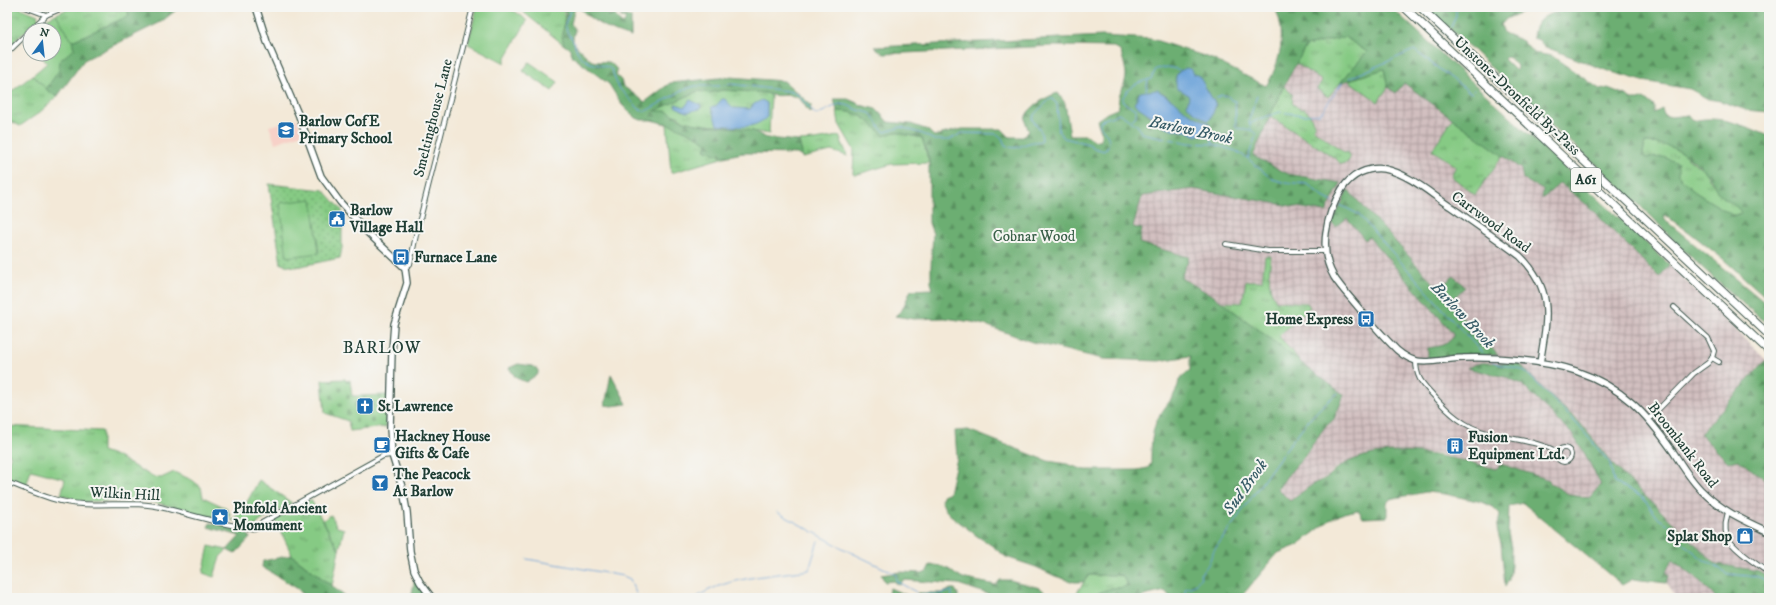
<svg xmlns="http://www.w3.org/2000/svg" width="1776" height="605" viewBox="0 0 1776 605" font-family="'IM FELL DW Pica',serif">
  <defs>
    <pattern id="industrial-grid" width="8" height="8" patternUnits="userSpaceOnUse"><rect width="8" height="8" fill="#d2bfc0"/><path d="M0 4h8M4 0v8" fill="none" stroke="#aa9c9d"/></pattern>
    <pattern id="grass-tufts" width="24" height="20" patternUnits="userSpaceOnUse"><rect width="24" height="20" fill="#86ca84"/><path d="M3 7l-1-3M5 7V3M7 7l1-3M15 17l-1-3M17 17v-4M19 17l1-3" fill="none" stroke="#6da56d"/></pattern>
    <pattern id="forest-firs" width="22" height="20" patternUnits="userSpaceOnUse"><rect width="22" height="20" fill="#6cae72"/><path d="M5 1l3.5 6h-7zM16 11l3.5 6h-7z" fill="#588f5e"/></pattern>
    <pattern id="cemetery-stones" width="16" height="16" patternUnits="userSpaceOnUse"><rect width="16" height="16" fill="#86ca84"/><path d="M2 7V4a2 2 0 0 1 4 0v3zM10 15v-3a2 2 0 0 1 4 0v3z" fill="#6da56d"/></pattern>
    <pattern id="park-dots" width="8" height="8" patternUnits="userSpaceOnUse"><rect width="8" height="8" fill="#86ca84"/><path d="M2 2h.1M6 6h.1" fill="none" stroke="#6da56d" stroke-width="1.8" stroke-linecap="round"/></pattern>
  </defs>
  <rect width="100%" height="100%" fill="#f6f6f2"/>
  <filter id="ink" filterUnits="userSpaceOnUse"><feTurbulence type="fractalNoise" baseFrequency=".025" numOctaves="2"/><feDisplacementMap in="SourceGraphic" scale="8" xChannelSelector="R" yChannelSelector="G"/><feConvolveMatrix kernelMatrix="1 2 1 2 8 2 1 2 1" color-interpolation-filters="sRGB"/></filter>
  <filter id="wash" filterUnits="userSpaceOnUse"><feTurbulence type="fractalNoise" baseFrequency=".012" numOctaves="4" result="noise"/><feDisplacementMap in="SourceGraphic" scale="16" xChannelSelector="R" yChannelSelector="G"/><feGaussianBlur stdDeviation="0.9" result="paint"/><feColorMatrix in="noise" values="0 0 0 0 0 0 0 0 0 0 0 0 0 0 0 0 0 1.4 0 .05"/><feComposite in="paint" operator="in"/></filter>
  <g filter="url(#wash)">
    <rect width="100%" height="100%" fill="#f3e9d8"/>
    <polygon fill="#f7d1c8" points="297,119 302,134 275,143 269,126"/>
    <g fill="url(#industrial-grid)">
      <polygon points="1306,46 1384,69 1396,92 1404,83 1453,118 1521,169 1523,179 1543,190 1543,198 1560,183 1586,204 1659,277 1670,265 1766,360 1700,434 1769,482 1769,578 1759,571 1716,564 1616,468 1580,423 1548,394 1519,363 1468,368 1509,378 1522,384 1572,434 1585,454 1601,485 1589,498 1570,495 1550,483 1548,480 1523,471 1496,469 1438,454 1392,452 1336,468 1328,476 1315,483 1290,501 1278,489 1286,477 1303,458 1324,428 1334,419 1344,395 1215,297 1181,278 1189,257 1139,243 1133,227 1142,196 1193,189 1326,212 1340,183 1288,174 1253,156 1280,93"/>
      <polygon points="1672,559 1700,581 1716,598 1676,598 1666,583 1669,576 1666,571"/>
    </g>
    <g fill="url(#grass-tufts)" stroke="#52845c" fill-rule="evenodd">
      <polygon points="8,7 18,7 38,15 37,17 39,19 7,48"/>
      <polygon points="72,7 116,7 117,11 127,7 129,16 72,41 56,14"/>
      <path d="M517,7H562C568,18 560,31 564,45Z"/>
      <polygon points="1345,37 1367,52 1328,97 1317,89 1322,81 1296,63 1306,46"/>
      <polygon points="1384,69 1388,87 1378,102 1348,80"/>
      <polygon points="33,75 46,89 57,97 39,113 20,126 7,119 7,95"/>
      <polygon points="1284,86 1293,95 1291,98 1293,100 1292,103 1301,110 1303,108 1309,113 1315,126 1313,129 1345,153 1347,152 1350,158 1348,162 1341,164 1335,158 1270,116"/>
      <path d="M723,90L767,93L771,96L769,134L736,128L696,124L684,121L678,116L654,111L698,91L709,93ZM690,100L701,105L702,107L687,112L681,110V107H685ZM767,103V117L716,106L728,104L733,108L750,109L754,104Z"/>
      <path d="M837,111C861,111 867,120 884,135L895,132L922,138L929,163L892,164L855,175L853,174L854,150L839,124Z"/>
      <polygon points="1453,118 1503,155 1475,195 1451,176 1456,166 1432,150"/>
      <path d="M667,124C681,127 698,134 707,144L705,149L718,155L728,156L671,173Z"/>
      <polygon points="839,136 848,156 831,151 803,158 799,141 815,140"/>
      <polygon points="1645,143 1663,143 1681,152 1704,171 1719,193 1739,208 1742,213 1736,215 1732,215 1695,192 1678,175 1655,157 1648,159 1645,158 1643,153"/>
      <polygon points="1764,182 1769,183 1769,207 1763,204 1762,195"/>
      <path d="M1265,256H1271C1269,273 1267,287 1276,301L1307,303L1310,307L1279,336L1300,362L1222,302L1242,303L1246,281H1262Z"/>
      <polygon points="7,426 102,431 102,451 114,455 153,477 161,478 174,472 192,480 201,487 203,497 226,508 231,516 222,519 222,516 218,515 217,518 203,516 162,504 141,500 82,502 61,495 65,479 31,470 26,486 7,479 7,467 11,455 7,454"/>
      <polygon points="259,480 292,503 259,522 256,526 230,520 234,519 238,513 241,513"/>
      <polygon points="311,500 339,550 332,586 292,555 275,519"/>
      <polygon points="1089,575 1122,575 1128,586 1123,588 1113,588 1102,592 1096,596 1073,598"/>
    </g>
    <g fill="url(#forest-firs)" stroke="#467653" fill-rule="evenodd">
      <polygon points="127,7 180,7 161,22 84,60 57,97 46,89 59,70 60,60 74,49 72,41 129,16"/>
      <path d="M562,7H575L571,24L575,30C574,34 572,39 574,43C575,45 589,59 592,61C603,64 609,57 617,70L616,75L621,80L623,86L645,102L670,83L729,77L784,81L811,105L810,113C806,108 802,100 798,98C787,92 776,99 767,93L723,90L709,93L698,91L655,111H667L684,121L696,124L736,128L753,131L767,138L799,141L803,158L797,154L743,153L728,156L718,155L705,149L707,144L703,140L690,133L674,126L651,120H641L634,117L622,105L609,84L573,57L570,49L564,45L562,37L566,13Z"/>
      <path d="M579,7H600L607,14L615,15L619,21L623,24L626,20L620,16H626L631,17V37C613,32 591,22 579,7Z"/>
      <path d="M1274,7H1391L1670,265L1659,277L1586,204L1560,183L1542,199L1543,190L1523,179L1521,169L1404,83L1396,93L1388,87L1384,69L1340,83L1367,52L1345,37L1306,46L1280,93L1253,156L1288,174L1341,183L1326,212L1193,189L1142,196L1133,227L1142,229L1139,243L1189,257L1181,278L1215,297L1344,395L1334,419L1324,428L1303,458L1286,477L1278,489L1290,501C1299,495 1307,488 1315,483C1320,481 1325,479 1329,476C1335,471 1338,467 1346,463C1390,441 1450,457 1496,469L1501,464L1549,480L1550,483L1570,495L1589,498L1601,485L1585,454L1572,434L1521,384L1509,378L1467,368L1480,363H1519L1548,394L1580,423L1616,468L1716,564L1759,571L1769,578V598H1716L1700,581L1672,560L1666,571L1669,576L1666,583L1633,579L1622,585L1523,503L1509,506L1508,533L1511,547V566L1509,580L1505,587L1501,544L1497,529L1500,514L1493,507L1482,502L1445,494L1426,492L1390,499L1387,503V517L1363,518L1358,510L1344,513L1330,520L1298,545L1278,553L1240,598H1171L1165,591L1144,596L1142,598H1084C1095,596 1102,590 1112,588C1118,587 1122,589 1127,585L1122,575H1089L1083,582H1074L1055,576L1036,567L1006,557L991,545L977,536L949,514L945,509L941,500L944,494L949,493L957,458L955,431L968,430L1048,461L1067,464L1085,470H1137L1148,468L1151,463C1151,449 1151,434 1157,420C1164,406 1178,395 1179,379L1190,370V356L1159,361L1103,359L1032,342L988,326L972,322L945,318L913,319L895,316L902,310L911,290L933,289L931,283V265L933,234L929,223V159L922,138L895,132L884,136C867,120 862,111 837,111L834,99H848L864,106L876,109L888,122L911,124L928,130L934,136L962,129H1002L1010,137H1023L1029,131C1027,126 1024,121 1026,116C1029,107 1049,95 1058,93L1065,103L1070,135H1086L1093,140L1101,141V132L1097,120L1107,113L1119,108C1117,94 1122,93 1125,81C1128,74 1123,60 1121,52L1114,47L1053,46L884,54L875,47L1103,36L1152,39L1210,58L1266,86C1280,65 1288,30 1274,7ZM1180,70C1197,82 1206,86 1216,105L1211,118L1189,97L1175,82L1176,76ZM1162,92L1187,112L1210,124C1195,130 1179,135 1164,127C1159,123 1153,118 1147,114Z"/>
      <path d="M1426,7H1533L1506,19L1501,25L1504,33L1523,41L1533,53L1552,56L1601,90L1608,88L1628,96L1631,100H1639L1644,98L1654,106V113L1662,109L1664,115L1671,117L1688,115L1693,121C1719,114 1745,126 1769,136V183L1764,182L1762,195L1763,204L1769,207V300L1722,258L1689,232L1663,214L1665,220L1769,306V325L1723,287L1676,243L1653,218L1597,165L1555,129L1473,50ZM1506,57L1510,58L1517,66L1516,71L1504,59ZM1645,143C1672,142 1695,158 1711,179C1714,183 1715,188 1718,193C1725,201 1737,204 1741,213L1736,215H1732L1695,192L1678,175V163L1664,157L1645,158L1643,153Z"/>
      <path d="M1597,7H1769V112L1746,110L1720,101L1708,99L1690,89L1643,81L1608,71L1543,46L1539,40L1533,38C1533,8 1572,9 1594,9Z"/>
      <path d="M1348,190L1438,288L1454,276L1465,287L1449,303L1498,355H1459L1428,358V348C1438,346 1447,346 1453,337V333L1368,236L1365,240L1347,218L1336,227L1332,223Z"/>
      <polygon points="1766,360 1769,363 1769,482 1738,460 1728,462 1700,434"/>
      <polygon points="518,364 533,366 538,370 538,374 526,382 516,378 509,368"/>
      <polygon points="611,374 627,404 612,406 605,405"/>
      <polygon points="210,523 246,530 250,538 235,554 227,550 240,536 208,527"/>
      <polygon points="292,555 347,598 306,598 298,589 262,567 263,561"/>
      <polygon points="930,565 944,567 950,570 956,575 966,579 996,585 1000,580 1010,580 1040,588 1053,598 1000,598 958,584 903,580 900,585 893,581 885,582 881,575 900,572 922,573 927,571"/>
      <polygon points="415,578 429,598 411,598"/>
      <polygon points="890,588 913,598 918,593 942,593 951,589 955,589 958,594 958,598 886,598"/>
    </g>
    <polygon fill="url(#cemetery-stones)" stroke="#52845c" points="345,379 346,381 350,380 352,396 389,395 386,427 350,431 348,421 325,413 322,380"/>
    <polygon fill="url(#park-dots)" stroke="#52845c" points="269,184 324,190 342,210 342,248 340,258 296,267 281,264"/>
    <g fill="#86ca84" stroke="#52845c">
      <path d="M477,7C498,7 512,5 527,21L505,59V63L468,44Z"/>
      <polygon points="56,14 72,41 74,49 60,60 59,70 46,89 33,75 47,63 39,54 54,54 54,30 34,30 46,19"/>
      <polygon points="529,62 558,82 552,91 523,71"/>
      <polygon points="312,199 319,253 287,257 280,203"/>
      <polygon points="331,515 337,527 344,529 339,550 323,520"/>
      <polygon points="209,546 227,550 220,557 214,577 203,573"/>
    </g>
    <g fill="#6aa2d9" stroke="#447086">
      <path d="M1187,68L1192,70L1194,74L1199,76L1216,105L1211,118L1208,121L1191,110L1187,105L1189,97C1186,92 1182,91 1177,89C1175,78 1174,72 1187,68Z"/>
      <polygon points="1157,90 1176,102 1187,112 1210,124 1207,132 1196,136 1189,132 1171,129 1163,126 1159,121 1134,104 1140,92"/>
      <path d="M722,99H725L733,108L750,109L754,104L762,100L767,103V117C752,131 736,126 717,125L711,107L716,106Z"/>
      <polygon points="690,100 701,105 700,109 687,112 676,107 675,104 685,107"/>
    </g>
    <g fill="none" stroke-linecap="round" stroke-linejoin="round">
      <g stroke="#6aa2d9" stroke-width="1">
        <path d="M567,7L570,11L565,24L567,31L574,42L577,51L581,57L590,63L608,67L612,70L618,87L639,109L646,111L683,90L695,86H718L731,84L788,91L797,94L816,115L839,104L847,105L858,110L870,113L876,120L880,128L885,132L901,127L923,134L934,140H949L962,133L997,134L1002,138L1005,145C1017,151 1018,146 1029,143C1034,141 1037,143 1042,140L1041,132L1032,119C1034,112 1045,105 1051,98L1057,104L1059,132L1064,138L1089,144L1094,148L1104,151C1114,142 1107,134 1100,126V121C1105,118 1113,117 1119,113L1138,126L1141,133L1189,143L1213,144L1236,151L1247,158L1272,179L1283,182L1308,184L1323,197L1333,202"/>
        <polyline points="1451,27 1456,16 1456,7"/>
        <polyline points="1350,78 1414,50 1471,93 1474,90"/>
        <polyline points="1146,91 1148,80"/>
        <path d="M1216,98L1221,95L1228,96L1231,100L1235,101L1236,128C1243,130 1252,127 1256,135L1248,158"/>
        <path d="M1132,120L1136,116V109L1127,105L1122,100C1127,87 1137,82 1151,79L1156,69L1168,67L1180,70"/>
        <polyline points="1250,124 1259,119 1280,112 1305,115 1320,114 1342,83"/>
        <polyline points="1251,129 1249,121 1257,95"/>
        <polyline points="1211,138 1213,144"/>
        <polyline points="1336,203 1358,214 1485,356"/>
        <path d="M1491,360C1502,369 1514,363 1528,374L1577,424L1610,463L1614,483L1629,489L1643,498L1659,519L1673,527L1679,540L1704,560L1729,574L1759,577L1769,582"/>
        <polyline points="777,512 848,551 896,574 896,581 916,592"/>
        <polyline points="527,559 623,576 630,579 638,598"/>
        <path d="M696,598C722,577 777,575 809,570L818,541"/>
        <polyline points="917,598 922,594 939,594 952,591 952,598"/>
        <path d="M1185,598V589L1195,585L1201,577L1200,574C1212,564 1209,556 1217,546C1241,514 1262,481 1286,449C1302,428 1316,409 1338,393"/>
      </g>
    </g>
  </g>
  <g filter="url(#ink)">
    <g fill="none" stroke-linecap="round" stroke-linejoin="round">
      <g stroke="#3f574d" stroke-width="6">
        <g id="street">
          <polyline points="25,7 46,15"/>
          <polyline points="7,53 46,15 65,7"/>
          <polyline points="1226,244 1268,251 1325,251"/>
          <polyline points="405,268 410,264 416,235 473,7"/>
          <polyline points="1712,358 1719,362"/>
          <path d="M1416,360C1416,378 1422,383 1433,395C1448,412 1464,427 1487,433C1511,440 1535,440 1558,452"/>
          <polyline points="1649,419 1694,373 1708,363 1712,358 1714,351 1708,338 1674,307"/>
          <circle cx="1564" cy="455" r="7"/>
          <polyline points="383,456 390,441"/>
          <path d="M7,482C31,491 56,503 82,504C109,506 138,501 164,508C178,511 247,532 256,528C256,528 260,524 260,524L383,456L392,455"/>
          <path d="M1728,512C1726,520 1724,528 1727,536C1731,548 1758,565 1769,573"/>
        </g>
      </g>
      <g stroke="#3f574d" stroke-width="8">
        <g id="secondary">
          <polyline points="256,7 267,42 299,116 321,176 340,202 368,233 405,268 407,283 394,324 392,350 390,428 392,455 403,490 407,512 410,551 414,570 420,582 432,598"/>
          <path d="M1540,363C1547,319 1555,291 1520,256C1497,239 1474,223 1451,207C1431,194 1409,174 1385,169C1368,166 1351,175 1342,189C1326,215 1318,250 1334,277C1341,288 1350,297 1358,307C1369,320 1380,333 1392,345C1398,352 1407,358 1416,361C1432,364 1448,358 1463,358C1496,357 1544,360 1576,371C1623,387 1646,413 1674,453C1682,466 1690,479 1701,490C1720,510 1745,521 1769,532"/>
        </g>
      </g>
      <g stroke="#3f574d" stroke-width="9">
        <g id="highway">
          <polyline points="1404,7 1769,351"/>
          <polyline points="1420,7 1769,335"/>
        </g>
      </g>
      <use href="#street" stroke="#fff" stroke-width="4"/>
      <use href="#secondary" stroke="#fff" stroke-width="5.5"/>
      <use href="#highway" stroke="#fff" stroke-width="7"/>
    </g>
  </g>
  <defs>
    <g id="school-square" transform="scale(0.9)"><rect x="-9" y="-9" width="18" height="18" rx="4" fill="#1f6fb2" stroke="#f6f6f2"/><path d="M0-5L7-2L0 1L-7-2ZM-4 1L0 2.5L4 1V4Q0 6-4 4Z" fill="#fff"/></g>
    <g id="civic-square" transform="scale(0.9)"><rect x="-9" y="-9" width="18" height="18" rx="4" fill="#1f6fb2" stroke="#f6f6f2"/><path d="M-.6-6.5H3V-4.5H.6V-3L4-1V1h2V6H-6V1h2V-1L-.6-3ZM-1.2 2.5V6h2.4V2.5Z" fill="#fff"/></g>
    <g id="bus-square" transform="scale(0.9)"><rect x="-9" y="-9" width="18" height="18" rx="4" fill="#1f6fb2" stroke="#f6f6f2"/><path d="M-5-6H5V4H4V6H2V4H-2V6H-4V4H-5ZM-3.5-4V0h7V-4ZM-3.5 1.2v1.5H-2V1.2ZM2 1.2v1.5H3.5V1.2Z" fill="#fff"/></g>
    <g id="church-square" transform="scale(0.9)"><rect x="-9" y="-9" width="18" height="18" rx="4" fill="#1f6fb2" stroke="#f6f6f2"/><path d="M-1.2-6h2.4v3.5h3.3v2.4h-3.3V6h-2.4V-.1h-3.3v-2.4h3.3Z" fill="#fff"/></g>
    <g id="cafe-square" transform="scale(0.9)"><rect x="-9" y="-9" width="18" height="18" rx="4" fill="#1f6fb2" stroke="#f6f6f2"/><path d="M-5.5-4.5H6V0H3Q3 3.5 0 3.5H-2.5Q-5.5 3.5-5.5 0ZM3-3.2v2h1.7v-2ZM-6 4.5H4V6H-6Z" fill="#fff"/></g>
    <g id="building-square" transform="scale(0.9)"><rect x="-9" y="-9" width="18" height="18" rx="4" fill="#1f6fb2" stroke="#f6f6f2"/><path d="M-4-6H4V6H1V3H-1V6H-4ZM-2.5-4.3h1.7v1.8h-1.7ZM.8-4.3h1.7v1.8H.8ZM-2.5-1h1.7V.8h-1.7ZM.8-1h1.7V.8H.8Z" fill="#fff"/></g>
    <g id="bar-square" transform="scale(0.9)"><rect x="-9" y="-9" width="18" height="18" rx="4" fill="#1f6fb2" stroke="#f6f6f2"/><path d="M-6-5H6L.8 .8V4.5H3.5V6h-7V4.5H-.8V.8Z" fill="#fff"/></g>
    <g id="sight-square" transform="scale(0.9)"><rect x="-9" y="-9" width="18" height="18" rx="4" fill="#1f6fb2" stroke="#f6f6f2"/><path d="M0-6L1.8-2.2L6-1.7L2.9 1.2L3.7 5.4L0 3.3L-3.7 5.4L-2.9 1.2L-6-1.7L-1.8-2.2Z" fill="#fff"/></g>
    <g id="shop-square" transform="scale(0.9)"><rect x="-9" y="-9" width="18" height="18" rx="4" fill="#1f6fb2" stroke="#f6f6f2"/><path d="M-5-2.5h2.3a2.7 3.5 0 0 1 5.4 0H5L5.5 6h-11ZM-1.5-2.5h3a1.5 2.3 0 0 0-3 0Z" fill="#fff"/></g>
  </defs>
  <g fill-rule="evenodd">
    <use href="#school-square" x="286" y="130"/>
    <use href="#civic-square" x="337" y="219"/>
    <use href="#bus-square" x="401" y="257"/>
    <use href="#bus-square" x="1366" y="319"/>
    <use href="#church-square" x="365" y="406"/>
    <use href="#cafe-square" x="382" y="445"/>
    <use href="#building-square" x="1455" y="446"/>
    <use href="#bar-square" x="380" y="483"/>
    <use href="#sight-square" x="220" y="517"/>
    <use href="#shop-square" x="1745" y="536"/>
  </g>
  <g text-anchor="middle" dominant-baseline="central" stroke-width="4" stroke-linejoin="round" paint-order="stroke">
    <rect fill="#f6f6f2" stroke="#60746d" stroke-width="1" x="1571" y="168" width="30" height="24" rx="3"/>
    <g font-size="14" font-weight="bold" fill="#1f3d34">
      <text x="1586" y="180">A61</text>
    </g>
    <g font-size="15" fill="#1f3d34" stroke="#f6f6f2">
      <text transform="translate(1517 96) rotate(43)">Unstone-Dronfield By-Pass</text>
      <text transform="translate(433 118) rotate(-76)">Smeltinghouse Lane</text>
      <text transform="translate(1491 222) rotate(36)">Carrwood Road</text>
      <text transform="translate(1683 445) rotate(52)">Broombank Road</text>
      <text transform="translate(125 494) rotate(3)">Wilkin Hill</text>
    </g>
    <g font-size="15" font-weight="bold" fill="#1f3d34" stroke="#f6f6f2" text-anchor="start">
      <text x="299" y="121">Barlow CofE<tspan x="299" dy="17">Primary School</tspan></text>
      <text x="350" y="210">Barlow<tspan x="350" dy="17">Village Hall</tspan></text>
      <text x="414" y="257">Furnace Lane</text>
      <text x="1353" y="319" text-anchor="end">Home Express</text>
      <text x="378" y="406">St Lawrence</text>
      <text x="395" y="436">Hackney House<tspan x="395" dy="17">Gifts &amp; Cafe</tspan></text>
      <text x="1468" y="437">Fusion<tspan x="1468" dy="17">Equipment Ltd.</tspan></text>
      <text x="393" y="474">The Peacock<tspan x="393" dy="17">At Barlow</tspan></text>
      <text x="233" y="508">Pinfold Ancient<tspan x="233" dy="17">Momument</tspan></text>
      <text x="1732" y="536" text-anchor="end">Splat Shop</text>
    </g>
    <g font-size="15" fill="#396048" stroke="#f6f6f2">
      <text x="1034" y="236">Cobnar Wood</text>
    </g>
    <g font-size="16" font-style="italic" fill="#365b66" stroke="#f6f6f2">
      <text transform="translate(1191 130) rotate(12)">Barlow Brook</text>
      <text transform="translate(1463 315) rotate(47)">Barlow Brook</text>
      <text transform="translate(1245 487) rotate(-54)">Sud Brook</text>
    </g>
    <g font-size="17" letter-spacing="1" fill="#1f3d34" stroke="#f6f6f2">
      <text x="382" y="348">BARLOW</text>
    </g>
  </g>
  <rect width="1776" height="605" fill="none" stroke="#f6f6f2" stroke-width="24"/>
  <g transform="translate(42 42) rotate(15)"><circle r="19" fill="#f6f6f2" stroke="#a0aca6"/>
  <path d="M0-3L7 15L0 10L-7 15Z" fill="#1f6fb2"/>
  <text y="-6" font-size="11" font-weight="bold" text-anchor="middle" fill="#1f3d34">N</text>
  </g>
</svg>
